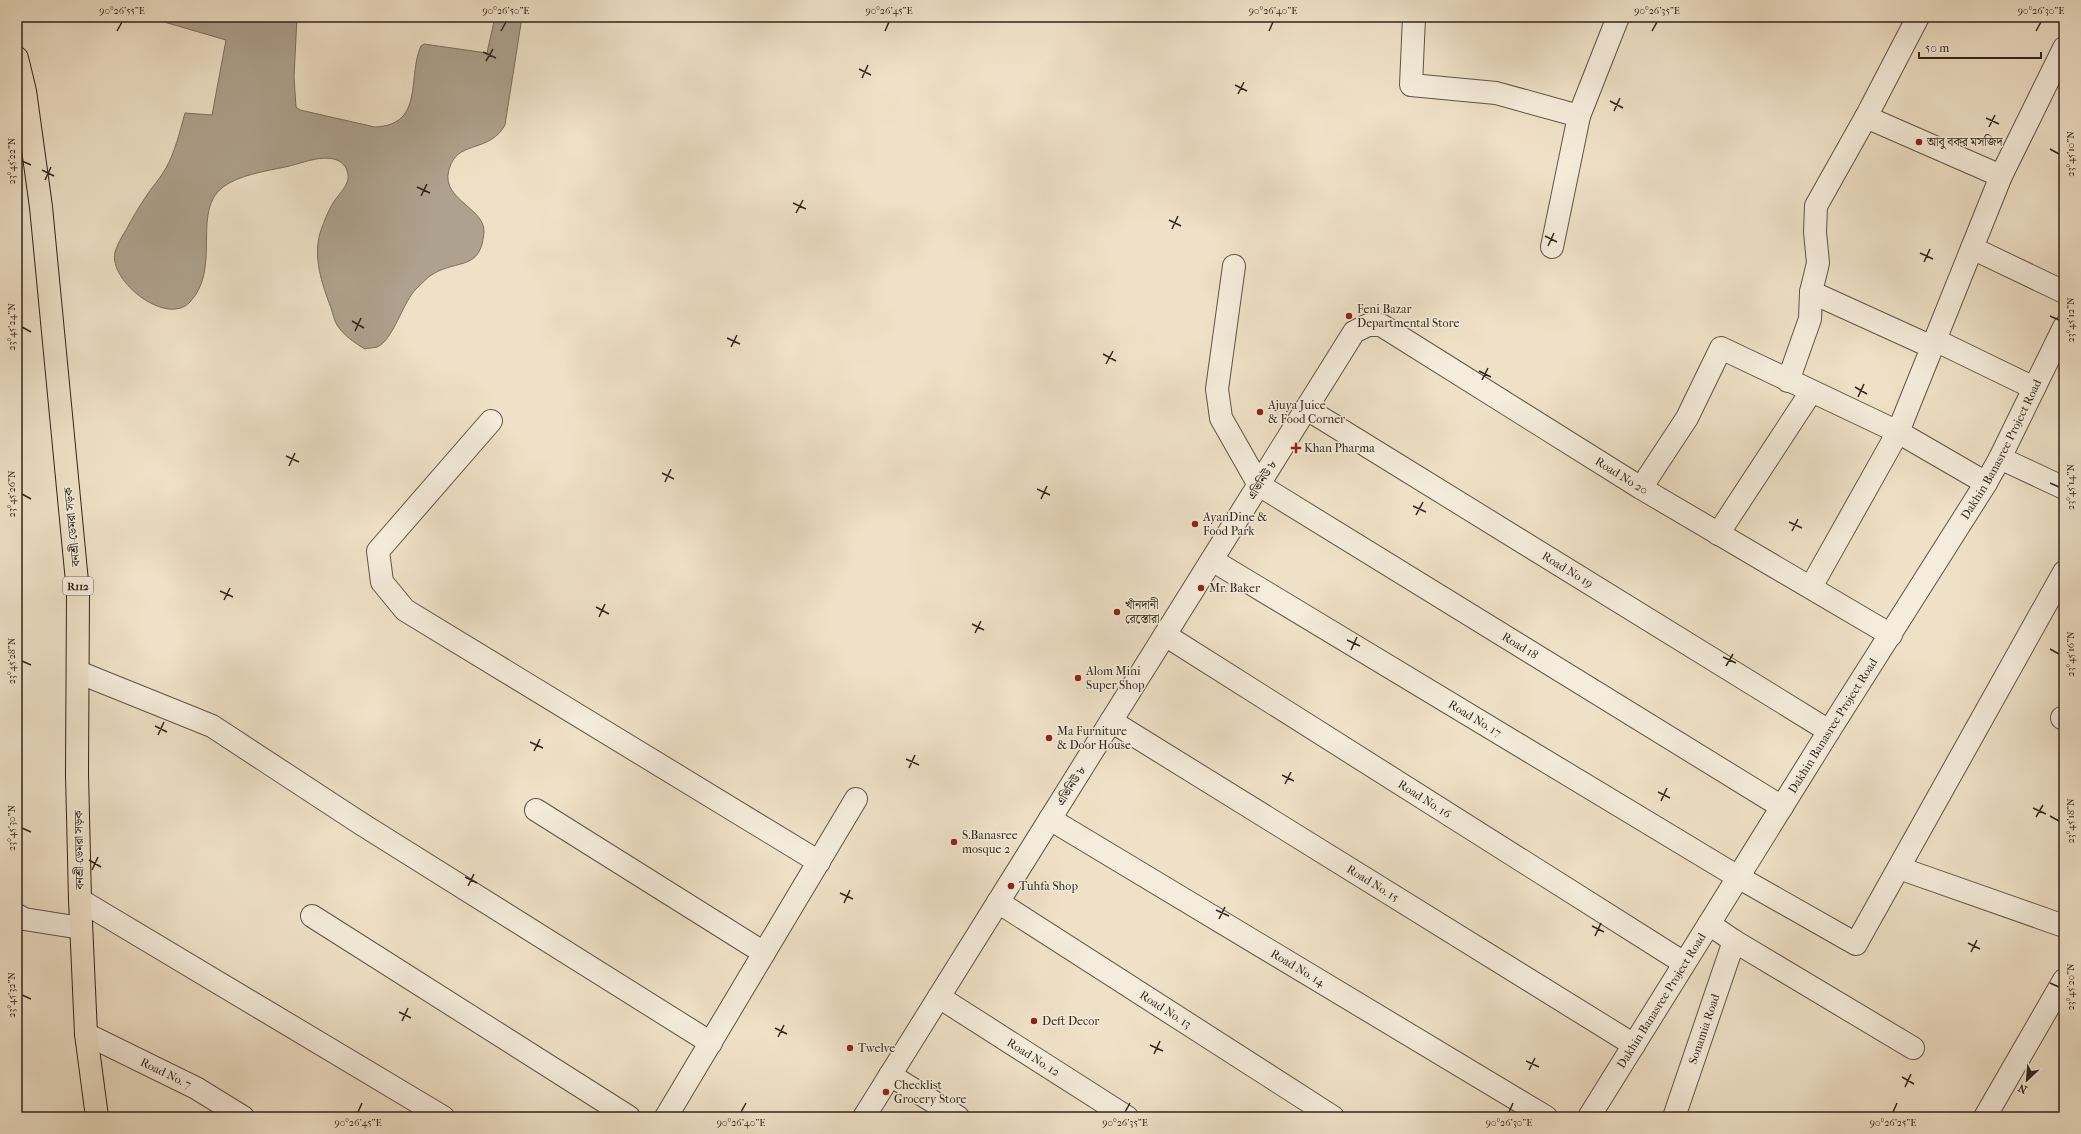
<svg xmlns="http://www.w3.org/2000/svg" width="2081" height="1134" viewBox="0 0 2081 1134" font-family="'IM FELL French Canon','Noto Serif Bengali',serif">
  <rect width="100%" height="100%" fill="#efe1c7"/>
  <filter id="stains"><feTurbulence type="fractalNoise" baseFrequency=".005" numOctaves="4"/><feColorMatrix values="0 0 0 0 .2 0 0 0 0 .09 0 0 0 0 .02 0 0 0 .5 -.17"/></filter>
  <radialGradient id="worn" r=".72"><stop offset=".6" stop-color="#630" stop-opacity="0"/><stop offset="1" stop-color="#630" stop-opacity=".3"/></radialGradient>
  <path fill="#aea18d" stroke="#7c6f5f" d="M147,17H297L294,77L296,107L300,110L375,127C425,125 407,76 421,46L424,44L487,53L495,17H522L505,125C490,152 461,141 451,164C435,199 485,206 484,232C481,271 458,259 433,274C427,277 422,284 417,288C403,301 393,341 377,347C373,348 368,348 365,349C355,343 344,336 337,325C334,320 333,314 331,308C322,284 312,256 321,230C324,222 328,211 333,203C338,195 346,188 348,179C349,172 345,164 339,161C323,153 301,164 285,167C266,171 239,175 223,187C191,211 222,268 190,302C167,327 108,281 115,252C117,245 122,236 126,230C132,219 138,208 145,198C151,188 160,179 166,168C175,152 180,131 185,113L212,115L226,40Z"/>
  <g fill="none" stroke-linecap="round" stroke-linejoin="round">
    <g stroke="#605446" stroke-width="24">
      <g id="minor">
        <polyline points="1414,17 1411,85 1496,93 1579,116"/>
        <polyline points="1918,17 1866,117 1816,206 1815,232 1818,263 1811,292 1932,347"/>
        <polyline points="1866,117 2001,176"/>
        <polyline points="1552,247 1579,116 1618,17"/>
        <polyline points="1972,248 2064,292"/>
        <path id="s1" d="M1234,266L1217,389L1221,418L1259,485L1782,807"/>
        <polyline points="1935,340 2034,388"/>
        <polyline points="1788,381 1810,319 1811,292"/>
        <path id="s2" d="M1307,409L1829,731"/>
        <polyline points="491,421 378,551 382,582 405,610 819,862"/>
        <polyline points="2000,458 2064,488"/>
        <polyline points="1641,488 1687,418 1721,348 1898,432 1986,483"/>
        <polyline points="1718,534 1811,392"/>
        <path id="s3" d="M1212,560L1738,877L1856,944L2064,572"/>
        <polyline points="1811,587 1898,432 2001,176 2064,48"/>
        <path id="s4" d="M1165,635L1684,963"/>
        <polyline points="78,672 212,726 360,823 711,1043"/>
        <polyline points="2062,718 2064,718"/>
        <path id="s5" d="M1111,721L1634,1045"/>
        <polyline points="536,810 764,953"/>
        <path id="s6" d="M1050,819L1546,1117"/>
        <polyline points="1899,868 2064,926"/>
        <polyline points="80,900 443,1117"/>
        <path id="s7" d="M998,902L1333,1117"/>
        <polyline points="17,915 24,919 81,928"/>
        <polyline points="312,916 629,1117"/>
        <polyline points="1709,924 1734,941 1913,1048"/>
        <path id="s8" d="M939,997L1127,1117"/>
        <path id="s9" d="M86,1034L196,1088L243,1117"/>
        <polyline points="890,1075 958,1117"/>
        <polyline points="666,1117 856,799"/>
        <path id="s10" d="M864,1117L1354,332L1368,325H1381L1641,488L1891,635"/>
        <path id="s11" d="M1589,1117L1829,731L1986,483L2000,458L2064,327"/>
        <path id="s12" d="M1674,1117L1734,941"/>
        <polyline points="1985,1117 2064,980"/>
      </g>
    </g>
    <g stroke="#30251b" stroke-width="24">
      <polyline id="major" points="17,58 25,91 41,207 78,592 77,774 80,900 86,1034 97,1117"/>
    </g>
    <use href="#minor" stroke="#f5ecdb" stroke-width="22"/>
    <use href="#major" stroke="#efe1c7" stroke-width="22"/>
  </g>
  <path fill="none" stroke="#30251b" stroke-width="1.5" d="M117,31L122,22M501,31L506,22M885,31L889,22M1269,31L1273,22M1652,31L1657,22M2036,31L2041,22M483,52L496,58M486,61L493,49M859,69L871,75M862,78L868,65M1235,85L1247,91M1238,94L1244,82M1610,101L1623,108M1614,111L1620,98M1986,118L1999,124M1989,127L1995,115M2050,149L2059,154M22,161L31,165M42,170L54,176M45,180L51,167M417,187L430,193M421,196L427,184M793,203L806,209M796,213L803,200M1169,220L1181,226M1172,229L1178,216M1545,236L1557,242M1548,246L1554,233M1920,253L1933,259M1924,262L1930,249M2050,316L2059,320M352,321L364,328M22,327L31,332M355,331L361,318M727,338L740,344M731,347L737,335M1103,354L1116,361M1106,364L1113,351M1479,371L1491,377M1482,380L1488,368M1855,387L1867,394M1858,397L1864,384M286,456L299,462M289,466L295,453M662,473L674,479M665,482L671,469M2050,483L2059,487M1037,489L1050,495M22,494L31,499M1041,499L1047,486M1413,506L1426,512M1416,515L1423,502M1789,522L1802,528M1792,531L1798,519M220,591L233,597M224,600L230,588M596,607L609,614M599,617L605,604M972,624L984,630M975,633L981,621M1347,640L1360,646M2050,649L2059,654M1351,650L1357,637M1723,657L1736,663M22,661L31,665M1726,666L1733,654M155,726L167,732M158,735L164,722M530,742L543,748M534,751L540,739M906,759L919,765M909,768L915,755M1282,775L1294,781M1285,784L1291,772M1658,792L1670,798M1661,801L1667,788M2033,808L2046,814M2050,816L2059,821M2036,817L2043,805M22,828L31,832M89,860L101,867M92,870L98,857M465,877L477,883M468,886L474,874M840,893L853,899M844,903L850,890M1216,910L1229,916M1219,919L1225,907M1592,926L1604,932M1595,936L1601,923M1968,943L1980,949M1971,952L1977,940M2050,983L2059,987M22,995L31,999M399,1012L411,1018M402,1021L408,1008M775,1028L787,1034M778,1037L784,1025M1150,1045L1163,1051M1154,1054L1160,1041M1526,1061L1539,1067M1529,1070L1535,1058M1902,1077L1914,1084M1905,1087L1911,1074M358,1112L362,1103M741,1112L746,1103M1125,1112L1130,1103M1509,1112L1513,1103M1893,1112L1897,1103"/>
  <g fill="#8f2418" stroke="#f5ecdb" stroke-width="1.5">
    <circle cx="1919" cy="142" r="4"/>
    <circle cx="1349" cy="316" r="4"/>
    <circle cx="1260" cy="412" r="4"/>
    <path d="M1294 442h4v4h4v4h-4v4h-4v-4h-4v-4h4z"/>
    <circle cx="1195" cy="524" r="4"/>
    <circle cx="1201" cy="588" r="4"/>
    <circle cx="1117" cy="612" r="4"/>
    <circle cx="1078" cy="678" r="4"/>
    <circle cx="1049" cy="738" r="4"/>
    <circle cx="954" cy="842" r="4"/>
    <circle cx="1011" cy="886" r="4"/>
    <circle cx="1034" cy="1021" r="4"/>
    <circle cx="850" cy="1048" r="4"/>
    <circle cx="886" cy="1092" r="4"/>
  </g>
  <g text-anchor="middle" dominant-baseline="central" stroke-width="3" stroke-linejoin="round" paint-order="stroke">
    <rect fill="#f5ecdb" stroke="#6b6155" stroke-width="1" x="63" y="577" width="30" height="18" rx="3"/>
    <g font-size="11" font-weight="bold" fill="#30251b">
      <text x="78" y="586">R112</text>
    </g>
    <g font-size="12" fill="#30251b" stroke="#f5ecdb" text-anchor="start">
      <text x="1927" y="142">আবু বকর মসজিদ</text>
      <text x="1357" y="309">Feni Bazar<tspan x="1357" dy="14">Departmental Store</tspan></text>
      <text x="1268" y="405">Ajuya Juice<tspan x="1268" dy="14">&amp; Food Corner</tspan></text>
      <text x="1304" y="448">Khan Pharma</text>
      <text x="1203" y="517">AyanDine &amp;<tspan x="1203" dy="14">Food Park</tspan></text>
      <text x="1209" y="588">Mr. Baker</text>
      <text x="1125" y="605">খাঁনদানী<tspan x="1125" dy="14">রেস্তোরা</tspan></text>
      <text x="1086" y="671">Alom Mini<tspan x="1086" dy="14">Super Shop</tspan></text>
      <text x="1057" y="731">Ma Furniture<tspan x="1057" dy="14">&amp; Door House</tspan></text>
      <text x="962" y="835">S.Banasree<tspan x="962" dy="14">mosque 2</tspan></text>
      <text x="1019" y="886">Tuhfa Shop</text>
      <text x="1042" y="1021">Deft Decor</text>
      <text x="858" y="1048">Twelve</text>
      <text x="894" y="1085">Checklist<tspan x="894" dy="14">Grocery Store</tspan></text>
    </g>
    <g font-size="12" fill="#30251b" stroke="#f5ecdb">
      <text stroke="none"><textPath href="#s11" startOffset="785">Dakhin Banasree Project Road</textPath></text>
      <text stroke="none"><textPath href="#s10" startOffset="1238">Road No 20</textPath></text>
      <text transform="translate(1262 480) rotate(-58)">এভিনিউ ৮</text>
      <text transform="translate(72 527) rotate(-96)">বনশ্রী-ডেমরা সড়ক</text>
      <text stroke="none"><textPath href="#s2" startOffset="306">Road No 19</textPath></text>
      <text stroke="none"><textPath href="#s1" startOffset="537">Road 18</textPath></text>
      <text stroke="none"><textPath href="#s3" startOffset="307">Road No. 17</textPath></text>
      <text stroke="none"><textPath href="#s11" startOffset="461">Dakhin Banasree Project Road</textPath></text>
      <text transform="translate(1071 786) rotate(-58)">এভিনিউ ৮</text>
      <text stroke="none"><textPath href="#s4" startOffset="307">Road No. 16</textPath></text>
      <text transform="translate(79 850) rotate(-91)">বনশ্রী-ডেমরা সড়ক</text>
      <text stroke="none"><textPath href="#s5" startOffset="308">Road No. 15</textPath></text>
      <text stroke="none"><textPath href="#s6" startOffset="289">Road No. 14</textPath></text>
      <text stroke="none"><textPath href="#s11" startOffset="137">Dakhin Banasree Project Road</textPath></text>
      <text stroke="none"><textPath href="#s7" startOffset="199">Road No. 13</textPath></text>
      <text stroke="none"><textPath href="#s12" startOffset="93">Sonamia Road</textPath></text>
      <text stroke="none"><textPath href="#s8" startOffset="112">Road No. 12</textPath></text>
      <text stroke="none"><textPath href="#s9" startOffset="89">Road No. 7</textPath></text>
    </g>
  </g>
  <rect width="2081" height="1134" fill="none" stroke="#efe1c7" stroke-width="44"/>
  <g transform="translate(2027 1080) rotate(206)" stroke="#f5ecdb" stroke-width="3" paint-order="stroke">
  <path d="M0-3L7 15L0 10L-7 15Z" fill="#30251b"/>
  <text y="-6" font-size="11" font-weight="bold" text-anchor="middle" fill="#30251b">N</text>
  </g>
  <path d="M1919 52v6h122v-6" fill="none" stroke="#30251b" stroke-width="2"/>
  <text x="1925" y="52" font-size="12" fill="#30251b" stroke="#f5ecdb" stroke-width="3" paint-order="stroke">50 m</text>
  <rect x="22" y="22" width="2037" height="1090" fill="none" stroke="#30251b" stroke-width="1.5"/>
  <g font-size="10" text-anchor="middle" fill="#30251b">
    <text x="122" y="14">90°26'55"E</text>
    <text x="506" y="14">90°26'50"E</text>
    <text x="889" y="14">90°26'45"E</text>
    <text x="1273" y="14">90°26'40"E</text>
    <text x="1657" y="14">90°26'35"E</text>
    <text x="2041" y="14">90°26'30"E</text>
    <text transform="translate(2070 154) rotate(-90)" y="4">23°45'10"N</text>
    <text transform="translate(11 161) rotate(-90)" y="4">23°45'22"N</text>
    <text transform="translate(2070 320) rotate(-90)" y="4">23°45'12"N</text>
    <text transform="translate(11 327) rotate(-90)" y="4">23°45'24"N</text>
    <text transform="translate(2070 487) rotate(-90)" y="4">23°45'14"N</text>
    <text transform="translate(11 494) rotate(-90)" y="4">23°45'26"N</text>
    <text transform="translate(2070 654) rotate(-90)" y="4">23°45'16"N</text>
    <text transform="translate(11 661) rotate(-90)" y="4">23°45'28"N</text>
    <text transform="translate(2070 821) rotate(-90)" y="4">23°45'18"N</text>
    <text transform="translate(11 828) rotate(-90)" y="4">23°45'30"N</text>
    <text transform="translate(2070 987) rotate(-90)" y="4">23°45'20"N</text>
    <text transform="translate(11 995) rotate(-90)" y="4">23°45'32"N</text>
    <text x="358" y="1126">90°26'45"E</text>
    <text x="741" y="1126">90°26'40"E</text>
    <text x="1125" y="1126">90°26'35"E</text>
    <text x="1509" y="1126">90°26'30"E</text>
    <text x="1893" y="1126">90°26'25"E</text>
  </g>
  <rect width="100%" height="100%" filter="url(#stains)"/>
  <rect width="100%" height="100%" fill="url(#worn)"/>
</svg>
